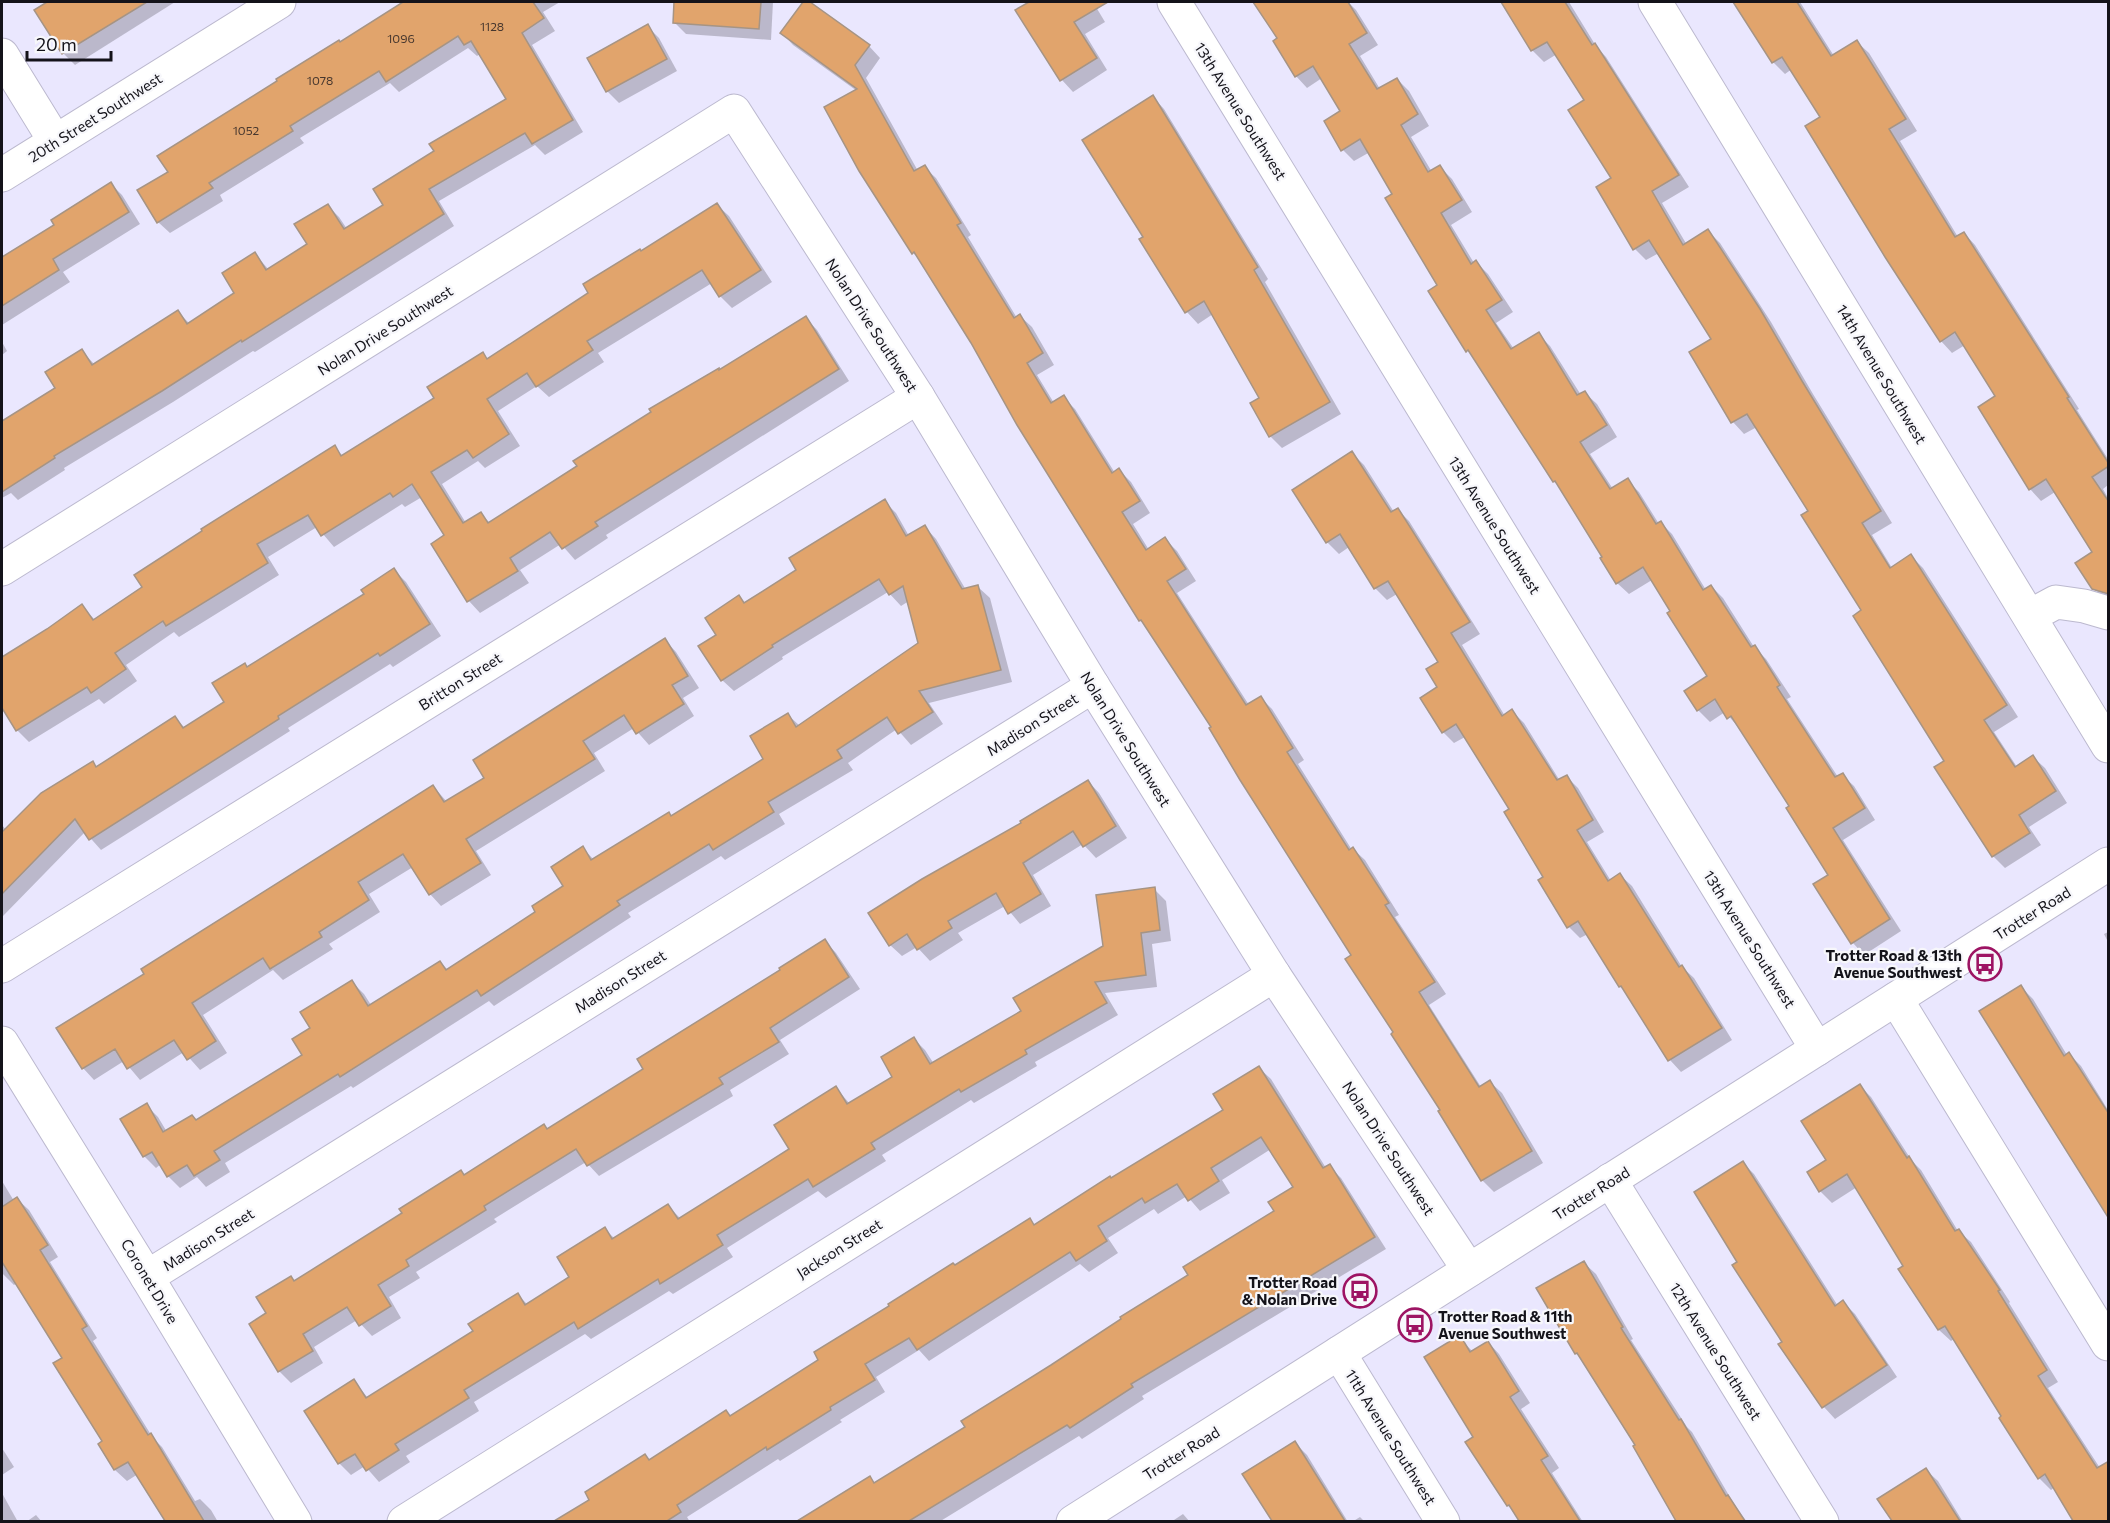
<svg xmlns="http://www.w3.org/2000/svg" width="2110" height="1523" viewBox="0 0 2110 1523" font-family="Commissioner,sans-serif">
  <rect width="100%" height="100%" fill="#eae7fe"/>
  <g fill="#0003">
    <polygon points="50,2 175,2 75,65 63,53 36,10"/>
    <polygon points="406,2 560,2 543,12 555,31 532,45 583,132 545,155 535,145 439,201 454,226 255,352 253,351 173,402 64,468 65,470 18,500 11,493 2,498 2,446 3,445 2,442 2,423 57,388 82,351 95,365 178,312 190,324 236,293 255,254 269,270 309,245 328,206 339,217 347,229 385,206 436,152 508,100 480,54 477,56 468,48 399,92 390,83 300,138 304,143 220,195 223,201 170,233 158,222 170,172 341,44"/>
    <polygon points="676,2 773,2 771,40 686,34 674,22"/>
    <polygon points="805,2 808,2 869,46 880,58 866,78 918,171 924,167 936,178 971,235 968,237 1017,318 1020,316 1032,327 1054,365 1037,375 1054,403 1063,397 1075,409 1115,473 1119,470 1131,482 1150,513 1133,524 1149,550 1165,539 1177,551 1196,581 1177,593 1249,705 1261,698 1272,709 1304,760 1298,764 1352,850 1353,849 1365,860 1399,915 1395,917 1446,994 1429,1005 1481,1087 1490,1082 1502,1093 1543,1163 1494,1192 1482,1180 1395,1033 1353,956 1213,727 1147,627 1140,620 972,343 921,260 913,253 857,91 793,45 782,33"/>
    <polygon points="1032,2 1093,2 1105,22 1085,34 1107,70 1073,92 1062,80 1018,10"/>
    <polygon points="1254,2 1348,2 1356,10 1378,45 1360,56 1380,89 1397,79 1409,91 1429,126 1411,137 1432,172 1440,167 1452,179 1472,212 1451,225 1474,263 1476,262 1488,274 1513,312 1496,323 1514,349 1538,334 1550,346 1581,395 1585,393 1597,404 1617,437 1590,454 1613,489 1627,480 1639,492 1659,524 1661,523 1672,534 1706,590 1711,586 1723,598 1754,647 1766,659 1791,697 1787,699 1838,777 1842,775 1854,786 1875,820 1843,840 1901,931 1864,955 1853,943 1830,875 1791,806 1740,729 1725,712 1710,722 1698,710 1709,677 1652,580 1629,594 1617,583 1604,557 1560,487 1554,481 1476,359 1468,351 1430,292 1439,286 1394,195 1370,152 1354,161 1343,150 1342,111 1322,78 1307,88 1296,76 1279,39"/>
    <polygon points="1503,2 1569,2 1596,46 1606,57 1689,187 1662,203 1687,245 1708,231 1720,243 1771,322 1813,394 1892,523 1872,535 1892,568 1911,556 1923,568 2018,717 1994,732 2017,767 2033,757 2045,768 2067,803 2029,827 2041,845 2005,868 1993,856 1936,768 1946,762 1810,511 1757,427 1744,434 1733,422 1691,353 1713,339 1659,253 1646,260 1635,249 1587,100 1557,54 1544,62 1532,50"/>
    <polygon points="1735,2 1800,2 1834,56 1857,42 1869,53 1917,131 1900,141 1958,237 1964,233 1975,245 2079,409 2077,410 2108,459 2108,485 2103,489 2108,498 2108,601 2093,588 2094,552 2055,492 2041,501 2030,489 1998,397 1965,345 1952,353 1941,341 1822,118 1792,69 1785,74 1773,62"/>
    <polygon points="647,26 659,38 677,71 619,103 607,91"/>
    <polygon points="1153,97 1164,109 1268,279 1265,282 1341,414 1282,448 1270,436 1262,398 1213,314 1198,324 1187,312 1145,237"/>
    <polygon points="111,184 122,195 140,224 63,272 70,282 2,325 2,259 56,225"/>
    <polygon points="717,205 729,216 772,282 732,308 720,296 712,283 598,353 604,362 549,397 537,386 498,411 520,446 485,468 478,461 442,484 466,523 481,514 490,523 720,371 806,318 817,330 849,381 606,535 608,538 575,560 561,544 520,570 529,583 480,613 469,601 433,544 446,536 422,497 405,507 402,504 334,547 317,527 268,557 279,575 179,637 174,632 126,665 137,681 104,704 99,699 29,742 17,730 2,705 2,659 48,630 82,606 95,620 144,588 334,447 344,457 436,399 483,354 488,360 590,294 641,253"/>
    <polygon points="2,342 7,351 2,355"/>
    <polygon points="1352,453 1364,465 1394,512 1398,510 1409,521 1480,634 1462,645 1505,716 1512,711 1524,723 1560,781 1567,777 1578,788 1604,832 1587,842 1611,881 1620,875 1632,886 1682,967 1694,978 1732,1040 1681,1072 1670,1060 1588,934 1580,938 1569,927 1511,810 1465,737 1454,743 1443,732 1440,663 1397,594 1387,600 1375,588 1349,547 1339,554 1327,542"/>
    <polygon points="884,501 896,513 909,536 925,527 936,539 966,590 978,587 990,598 1012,682 929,703 943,724 911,745 897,729 848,763 853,770 779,814 785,824 725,860 721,856 628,913 631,917 494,1006 489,1001 353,1088 351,1086 225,1163 230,1172 206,1187 197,1177 180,1188 168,1176 161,1164 156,1168 144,1156 146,1105 158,1117 167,1132 197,1121 304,1055 312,1029 352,982 364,994 371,1005 440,962 448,970 537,912 565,887 583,848 594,860 672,817 765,759 788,715 800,726 920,644 909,601 901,606 888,592 782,657 783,659 734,691 722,680 718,635 739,597 745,603 799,570"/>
    <polygon points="394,570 406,582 441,636 393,667 390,664 288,728 290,731 101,850 85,832 3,916 2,914 2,825 6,830 92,763 97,768 175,718 185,728 226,703 248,668 366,595"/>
    <polygon points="665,640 676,652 699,688 683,698 694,716 649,745 634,728 594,753 605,771 476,851 491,875 441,906 430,894 413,867 369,894 380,912 329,944 333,949 283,980 273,970 203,1015 227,1053 200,1070 184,1052 140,1080 124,1061 94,1080 83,1068 146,974 433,786 447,802 486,778"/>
    <polygon points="1088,781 1099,793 1127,838 1096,858 1083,844 1033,875 1051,906 1020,924 1005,906 958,933 963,940 930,961 917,947 902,956 890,945 1024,823"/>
    <polygon points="1154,889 1166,901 1171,941 1152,944 1157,987 1105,993 1118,1015 1035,1062 1037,1066 974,1103 971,1100 882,1155 886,1161 826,1198 818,1191 727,1248 733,1257 673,1294 669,1291 591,1339 585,1334 474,1402 479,1411 406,1456 410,1462 379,1482 365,1466 351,1475 339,1463 306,1412 354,1381 368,1398 475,1332 518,1295 528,1305 571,1278 605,1229 615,1239 668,1206 681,1219 791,1150 836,1088 850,1104 895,1077 914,1039 925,1050 934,1064 1023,1012 1105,947"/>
    <polygon points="2108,932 2108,942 2104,934"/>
    <polygon points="825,941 836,953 860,989 780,1040 789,1054 730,1090 733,1096 599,1176 586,1162 494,1219 497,1222 416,1272 420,1278 389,1297 401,1318 372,1336 357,1320 314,1347 323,1363 291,1383 279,1371 268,1313 291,1278 295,1282 465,1176 548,1130 645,1070"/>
    <polygon points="2021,987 2033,999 2067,1055 2069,1054 2081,1066 2108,1110 2108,1216"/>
    <polygon points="1259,1068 1271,1079 1326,1168 1329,1166 1341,1178 1386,1249 1142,1396 1144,1399 1082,1439 1079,1436 939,1522 813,1522 809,1515 870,1478 876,1484 967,1427 1052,1366 1190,1275 1276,1211 1295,1188 1271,1149 1222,1180 1230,1193 1200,1211 1187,1196 1158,1214 1154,1209 1108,1238 1118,1253 1089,1272 1080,1264 929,1361 919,1350 876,1377 885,1392 840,1420 842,1422 780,1461 778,1459 687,1517 690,1522 556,1522 650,1461 731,1417 820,1361 955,1267 1030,1220 1035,1226 1225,1110"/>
    <polygon points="1860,1086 1871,1097 1912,1161 1921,1170 1958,1231 1971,1242 2010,1302 2009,1303 2058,1382 2048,1388 2100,1468 2108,1467 2108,1522 2075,1522 2055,1487 2051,1490 2039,1478 1954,1339 1951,1341 1939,1330 1900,1269 1905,1266 1857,1187 1832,1203 1820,1191 1828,1161"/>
    <polygon points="1743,1163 1754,1174 1838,1306 1843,1302 1855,1314 1897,1377 1835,1419 1824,1407 1780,1344 1784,1342 1739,1262"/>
    <polygon points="2,1181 14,1201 17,1199 29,1210 58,1257 50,1262 97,1338 93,1341 153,1438 162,1447 195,1501 200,1499 211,1510 218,1522 162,1522 165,1520 138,1474 127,1481 115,1470 100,1444 104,1442 64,1358 17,1283 14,1285 2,1273"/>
    <polygon points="1584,1263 1596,1274 1633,1339 1631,1340 1687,1427 1692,1432 1734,1504 1747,1522 1690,1522 1637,1446 1583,1360 1576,1353"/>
    <polygon points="1459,1337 1473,1352 1488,1342 1499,1354 1530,1403 1521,1409 1559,1468 1552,1473 1583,1522 1521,1522 1508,1505 1476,1437"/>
    <polygon points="1295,1443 1307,1455 1348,1522 1273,1522 1244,1474"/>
    <polygon points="2,1448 14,1467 2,1475"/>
    <polygon points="1926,1470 1938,1481 1963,1522 1893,1522 1879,1499"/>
    <polygon points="2,1493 18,1522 2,1522"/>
    <polygon points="1183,1514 1190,1522 1171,1522"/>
    <polygon points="36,1515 42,1522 26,1522"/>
    <polygon points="1360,1517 1365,1522 1352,1522"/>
  </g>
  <g fill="#e1a46c" stroke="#a69484" stroke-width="1.5">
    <polygon points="47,2 147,2 62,54 34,10"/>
    <polygon points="403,2 533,2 544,18 522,33 573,120 532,144 525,133 429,189 444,214 242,342 241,340 162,391 54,456 55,458 2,492 2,421 55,388 45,372 82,349 92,365 178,310 187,324 234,293 222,273 255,252 266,270 307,244 294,224 328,204 344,229 383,205 373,189 434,151 429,144 506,99 471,41 464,45 458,36 386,82 379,71 290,126 293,131 209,183 213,188 157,223 137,190 168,172 157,156 277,81 276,79 339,40 340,42"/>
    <polygon points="674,2 761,2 759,29 673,23"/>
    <polygon points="803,2 810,2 870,45 855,65 914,171 925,165 961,223 957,225 1014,318 1020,314 1043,353 1027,363 1051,403 1064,395 1112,473 1119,468 1140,501 1122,512 1146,550 1165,537 1186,569 1167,581 1246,705 1261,696 1293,748 1287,752 1349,850 1353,847 1389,903 1385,905 1435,982 1419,992 1479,1087 1490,1080 1532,1151 1481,1181 1438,1111 1440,1110 1391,1034 1393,1032 1345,959 1351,955 1240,780 1209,728 1211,727 1141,620 1139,621 1017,425 971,343 914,252 912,254 859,171 824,107 857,89 780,33"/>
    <polygon points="1029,2 1108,2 1074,22 1097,58 1060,81 1015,10"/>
    <polygon points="1253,2 1348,2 1367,33 1349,44 1377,89 1397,78 1418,114 1401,125 1428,172 1440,165 1462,200 1441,213 1471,264 1476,260 1502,300 1486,310 1511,349 1539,332 1577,395 1585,391 1607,425 1580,442 1610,489 1628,478 1656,524 1661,521 1703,590 1711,585 1751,647 1755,645 1780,685 1777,687 1835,777 1843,773 1865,808 1833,828 1890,919 1851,944 1813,884 1828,875 1786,808 1789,806 1731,716 1727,719 1715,699 1697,711 1684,691 1707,676 1667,613 1670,611 1643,567 1616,584 1600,558 1602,557 1555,481 1553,482 1468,350 1466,352 1428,291 1437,285 1385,198 1392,194 1360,139 1341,151 1324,121 1340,111 1313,66 1295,77 1273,41 1277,38"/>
    <polygon points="1501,2 1565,2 1592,45 1595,43 1679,175 1652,191 1683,245 1708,229 1760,309 1802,381 1881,511 1862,523 1890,568 1911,554 2007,705 1984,720 2015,767 2033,755 2056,791 2019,815 2030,833 1992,857 1934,767 1944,761 1853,616 1861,610 1801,515 1808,511 1747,414 1731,423 1689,352 1711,339 1649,240 1633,250 1596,187 1611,178 1568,110 1584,100 1547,42 1531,51"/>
    <polygon points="1733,2 1797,2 1831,56 1857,40 1906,119 1889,129 1955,237 1964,232 2069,397 2067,398 2109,464 2109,466 2092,477 2109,502 2109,594 2092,589 2075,563 2092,552 2046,479 2029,490 1978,407 1995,396 1955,332 1940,342 1885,257 1805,126 1820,117 1782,57 1772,63"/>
    <polygon points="648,24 667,59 606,92 587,58"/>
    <polygon points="1153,95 1258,267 1254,270 1330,402 1269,437 1250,403 1259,398 1204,301 1185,313 1139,239 1143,237 1082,140"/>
    <polygon points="111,182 129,212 53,259 59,270 2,306 2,257 54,225 51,220"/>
    <polygon points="717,203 761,270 719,297 702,270 587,341 593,350 536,387 527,373 487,399 509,434 473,458 467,450 431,472 463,523 481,512 488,523 577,466 573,461 651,412 649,409 719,368 719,370 806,316 839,369 595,522 598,526 562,549 550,532 510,558 518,571 467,602 431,544 444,535 412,484 393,497 390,493 321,536 308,515 257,544 268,563 166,626 163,621 115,653 126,669 91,693 87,687 16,731 2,708 2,657 47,629 82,604 93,620 142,587 134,575 202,531 201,529 335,445 341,456 434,398 427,387 483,352 487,359 588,293 583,284 640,249 641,251"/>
    <polygon points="1352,451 1391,512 1398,508 1470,622 1451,633 1502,716 1512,709 1557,780 1567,775 1593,820 1577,830 1608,881 1620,873 1679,967 1682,965 1722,1028 1668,1061 1621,986 1619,987 1578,921 1567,928 1538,880 1543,877 1504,812 1509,809 1456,724 1442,733 1420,698 1437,687 1426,669 1438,662 1388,581 1374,589 1340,534 1326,543 1292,490"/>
    <polygon points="885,499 906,536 925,525 962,589 978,585 1001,670 919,691 933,712 898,734 887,717 837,750 842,758 768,802 774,812 713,850 709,844 617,901 620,905 481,996 477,990 340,1077 338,1074 214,1151 220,1160 194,1176 187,1165 167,1177 152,1152 143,1157 120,1119 147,1103 163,1132 192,1115 196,1120 302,1055 292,1039 310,1028 300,1012 352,980 368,1006 440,961 446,970 535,912 532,906 563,886 551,867 583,846 591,860 669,812 671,816 763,759 750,736 788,713 796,727 918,643 903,586 889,595 879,579 772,645 773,647 721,681 698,646 716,635 705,618 739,595 744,603 796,570 789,558"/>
    <polygon points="394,568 430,624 380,656 378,653 278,716 279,719 89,840 75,819 2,894 2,832 41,793 93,761 96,767 175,716 183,728 224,702 212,683 245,663 247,667 364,594 361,590"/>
    <polygon points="665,638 688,676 672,685 684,704 636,734 624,715 583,741 595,759 466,839 481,863 429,895 403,854 358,882 369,900 319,932 322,937 270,969 263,958 192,1003 216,1041 187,1060 174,1040 127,1069 115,1049 82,1069 56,1028 144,974 141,969 433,785 444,802 484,778 473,760"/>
    <polygon points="1088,780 1116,826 1083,847 1073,831 1023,863 1041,894 1008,914 996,893 948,921 952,928 917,950 907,934 889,946 868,913 922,879 1021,823 1020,821"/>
    <polygon points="1155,887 1160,930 1141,933 1146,975 1095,982 1107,1003 1025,1050 1027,1054 961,1092 959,1089 871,1143 875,1149 813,1187 808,1179 717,1235 723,1245 660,1284 658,1279 578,1329 574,1322 464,1390 469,1398 395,1444 399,1450 366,1471 355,1454 338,1464 304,1411 354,1379 366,1398 473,1331 468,1324 518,1293 525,1305 569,1277 557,1257 605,1227 612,1239 668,1204 678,1219 789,1149 774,1125 836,1086 847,1104 892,1077 881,1057 914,1037 930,1064 1021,1011 1013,998 1103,946 1096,895"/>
    <polygon points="825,939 849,977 770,1028 779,1042 719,1078 723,1084 587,1166 576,1149 484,1206 486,1210 406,1260 409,1266 378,1285 391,1306 359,1326 347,1307 303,1334 313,1351 278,1372 249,1324 266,1313 256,1297 291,1276 294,1281 402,1213 399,1209 461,1170 464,1175 544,1124 547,1129 643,1069 637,1059 780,970 779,968"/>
    <polygon points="2021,985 2064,1056 2069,1052 2109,1114 2109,1219 1979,1011"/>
    <polygon points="1259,1066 1323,1168 1330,1164 1375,1237 1131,1384 1133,1387 1070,1428 1067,1425 909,1521 797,1521 870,1476 874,1483 965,1427 961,1421 1051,1365 1121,1319 1120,1317 1188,1275 1183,1267 1274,1211 1268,1202 1293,1187 1261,1137 1211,1168 1219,1181 1188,1201 1177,1184 1145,1203 1142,1198 1098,1226 1107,1241 1076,1261 1070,1252 917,1350 909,1338 865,1364 875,1380 830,1407 831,1410 767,1450 766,1447 677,1505 681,1512 667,1521 554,1521 589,1500 585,1492 645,1454 649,1460 726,1410 730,1416 818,1360 814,1352 889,1306 888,1304 953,1263 955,1265 1030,1218 1034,1225 1110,1176 1111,1178 1223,1110 1213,1094"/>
    <polygon points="1860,1084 1907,1158 1909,1156 1955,1231 1959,1229 2000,1290 1998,1291 2047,1370 2038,1376 2097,1468 2109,1461 2109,1521 2073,1521 2045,1474 2038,1479 1999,1418 2001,1416 1945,1326 1938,1330 1898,1269 1903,1266 1847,1174 1819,1192 1807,1172 1826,1160 1801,1121"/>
    <polygon points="1743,1161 1835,1306 1843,1300 1887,1365 1822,1408 1778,1344 1782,1342 1732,1265 1737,1262 1694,1192"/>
    <polygon points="17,1197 48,1245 40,1250 87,1326 82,1329 148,1435 151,1433 204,1521 165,1521 128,1462 114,1470 98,1444 102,1441 53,1363 62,1358 2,1262 2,1207"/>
    <polygon points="1584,1261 1623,1327 1621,1328 1679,1420 1681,1419 1726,1496 1728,1495 1745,1521 1676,1521 1633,1446 1635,1445 1577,1353 1575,1354 1536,1288"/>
    <polygon points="1460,1335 1470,1352 1488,1341 1519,1391 1510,1397 1548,1456 1541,1460 1580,1521 1519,1521 1509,1505 1507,1506 1465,1442 1473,1437 1424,1357"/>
    <polygon points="1295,1441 1345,1521 1272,1521 1242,1474"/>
    <polygon points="1926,1468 1960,1521 1892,1521 1877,1499"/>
  </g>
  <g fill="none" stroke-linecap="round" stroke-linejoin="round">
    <g stroke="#bcb9cf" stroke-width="35">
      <g id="minor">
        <polyline points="1174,2 1817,1049"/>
        <polyline points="1655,2 2108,746"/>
        <polyline points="2,55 55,141"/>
        <polyline points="2,175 279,2"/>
        <polyline points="2,569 734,111 918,397 1093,686 1274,975 1469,1270"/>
        <polyline points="2030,616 2056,602 2084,606 2108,613"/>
        <polyline points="2,966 918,397"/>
        <polyline points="1896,999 2108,1344"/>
        <polyline points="2,1043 147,1277 295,1522"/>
        <polyline points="1610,1180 1822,1522"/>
        <polyline points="147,1277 1093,686"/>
        <polyline points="1339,1353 1443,1522"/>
        <polyline points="404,1522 1274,975"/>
        <polyline points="1073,1522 2108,864"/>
      </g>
    </g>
    <use href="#minor" stroke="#fff" stroke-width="33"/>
  </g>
  <defs>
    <g id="bus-ring" transform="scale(1.725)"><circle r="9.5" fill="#f7f7fb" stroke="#9d1463" stroke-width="1.5"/><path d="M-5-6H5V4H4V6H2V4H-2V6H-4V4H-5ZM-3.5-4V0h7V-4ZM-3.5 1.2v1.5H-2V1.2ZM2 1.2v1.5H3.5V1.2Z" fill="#9d1463"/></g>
  </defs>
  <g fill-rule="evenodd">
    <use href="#bus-ring" x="1985" y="964"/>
    <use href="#bus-ring" x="1360" y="1291"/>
    <use href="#bus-ring" x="1415" y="1325"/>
  </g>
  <g text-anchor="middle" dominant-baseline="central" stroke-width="4.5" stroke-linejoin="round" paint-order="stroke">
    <g font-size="12" fill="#47372e">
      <text x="492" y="26">1128</text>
      <text x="401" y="38">1096</text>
      <text x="320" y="80">1078</text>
      <text x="246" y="130">1052</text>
    </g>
    <g font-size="15" fill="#14131a" stroke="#f7f7fb">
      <text transform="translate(1241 111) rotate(58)">13th Avenue Southwest</text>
      <text transform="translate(95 117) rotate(-32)">20th Street Southwest</text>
      <text transform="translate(872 325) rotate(57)">Nolan Drive Southwest</text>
      <text transform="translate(385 330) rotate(-32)">Nolan Drive Southwest</text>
      <text transform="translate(1882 374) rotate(59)">14th Avenue Southwest</text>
      <text transform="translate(1495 525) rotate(58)">13th Avenue Southwest</text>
      <text transform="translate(460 681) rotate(-32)">Britton Street</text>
      <text transform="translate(1032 724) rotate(-32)">Madison Street</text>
      <text transform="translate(1126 739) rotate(58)">Nolan Drive Southwest</text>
      <text transform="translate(2032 913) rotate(-32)">Trotter Road</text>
      <text transform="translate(1750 939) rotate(58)">13th Avenue Southwest</text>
      <text transform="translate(620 981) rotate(-32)">Madison Street</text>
      <text transform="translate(1389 1148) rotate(57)">Nolan Drive Southwest</text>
      <text transform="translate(1591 1193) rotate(-32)">Trotter Road</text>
      <text transform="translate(208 1239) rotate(-32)">Madison Street</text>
      <text transform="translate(839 1248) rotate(-32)">Jackson Street</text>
      <text transform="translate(150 1281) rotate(59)">Coronet Drive</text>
      <text transform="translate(1716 1351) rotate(58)">12th Avenue Southwest</text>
      <text transform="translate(1391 1437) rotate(58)">11th Avenue Southwest</text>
      <text transform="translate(1181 1453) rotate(-32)">Trotter Road</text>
    </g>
    <g font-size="15" font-weight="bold" fill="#14131a" stroke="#f7f7fb" text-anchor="end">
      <text x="1962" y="955">Trotter Road &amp; 13th<tspan x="1962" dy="17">Avenue Southwest</tspan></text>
      <text x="1337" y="1282">Trotter Road<tspan x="1337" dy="17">&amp; Nolan Drive</tspan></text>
      <text x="1438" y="1316" text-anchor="start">Trotter Road &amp; 11th<tspan x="1438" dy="17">Avenue Southwest</tspan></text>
    </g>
  </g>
  <rect width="2110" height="1523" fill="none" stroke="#14131a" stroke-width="6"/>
  <path d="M27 51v9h84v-9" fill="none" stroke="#14131a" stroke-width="3"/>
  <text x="36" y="51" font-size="18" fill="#14131a" stroke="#f7f7fb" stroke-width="4.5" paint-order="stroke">20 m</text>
</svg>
